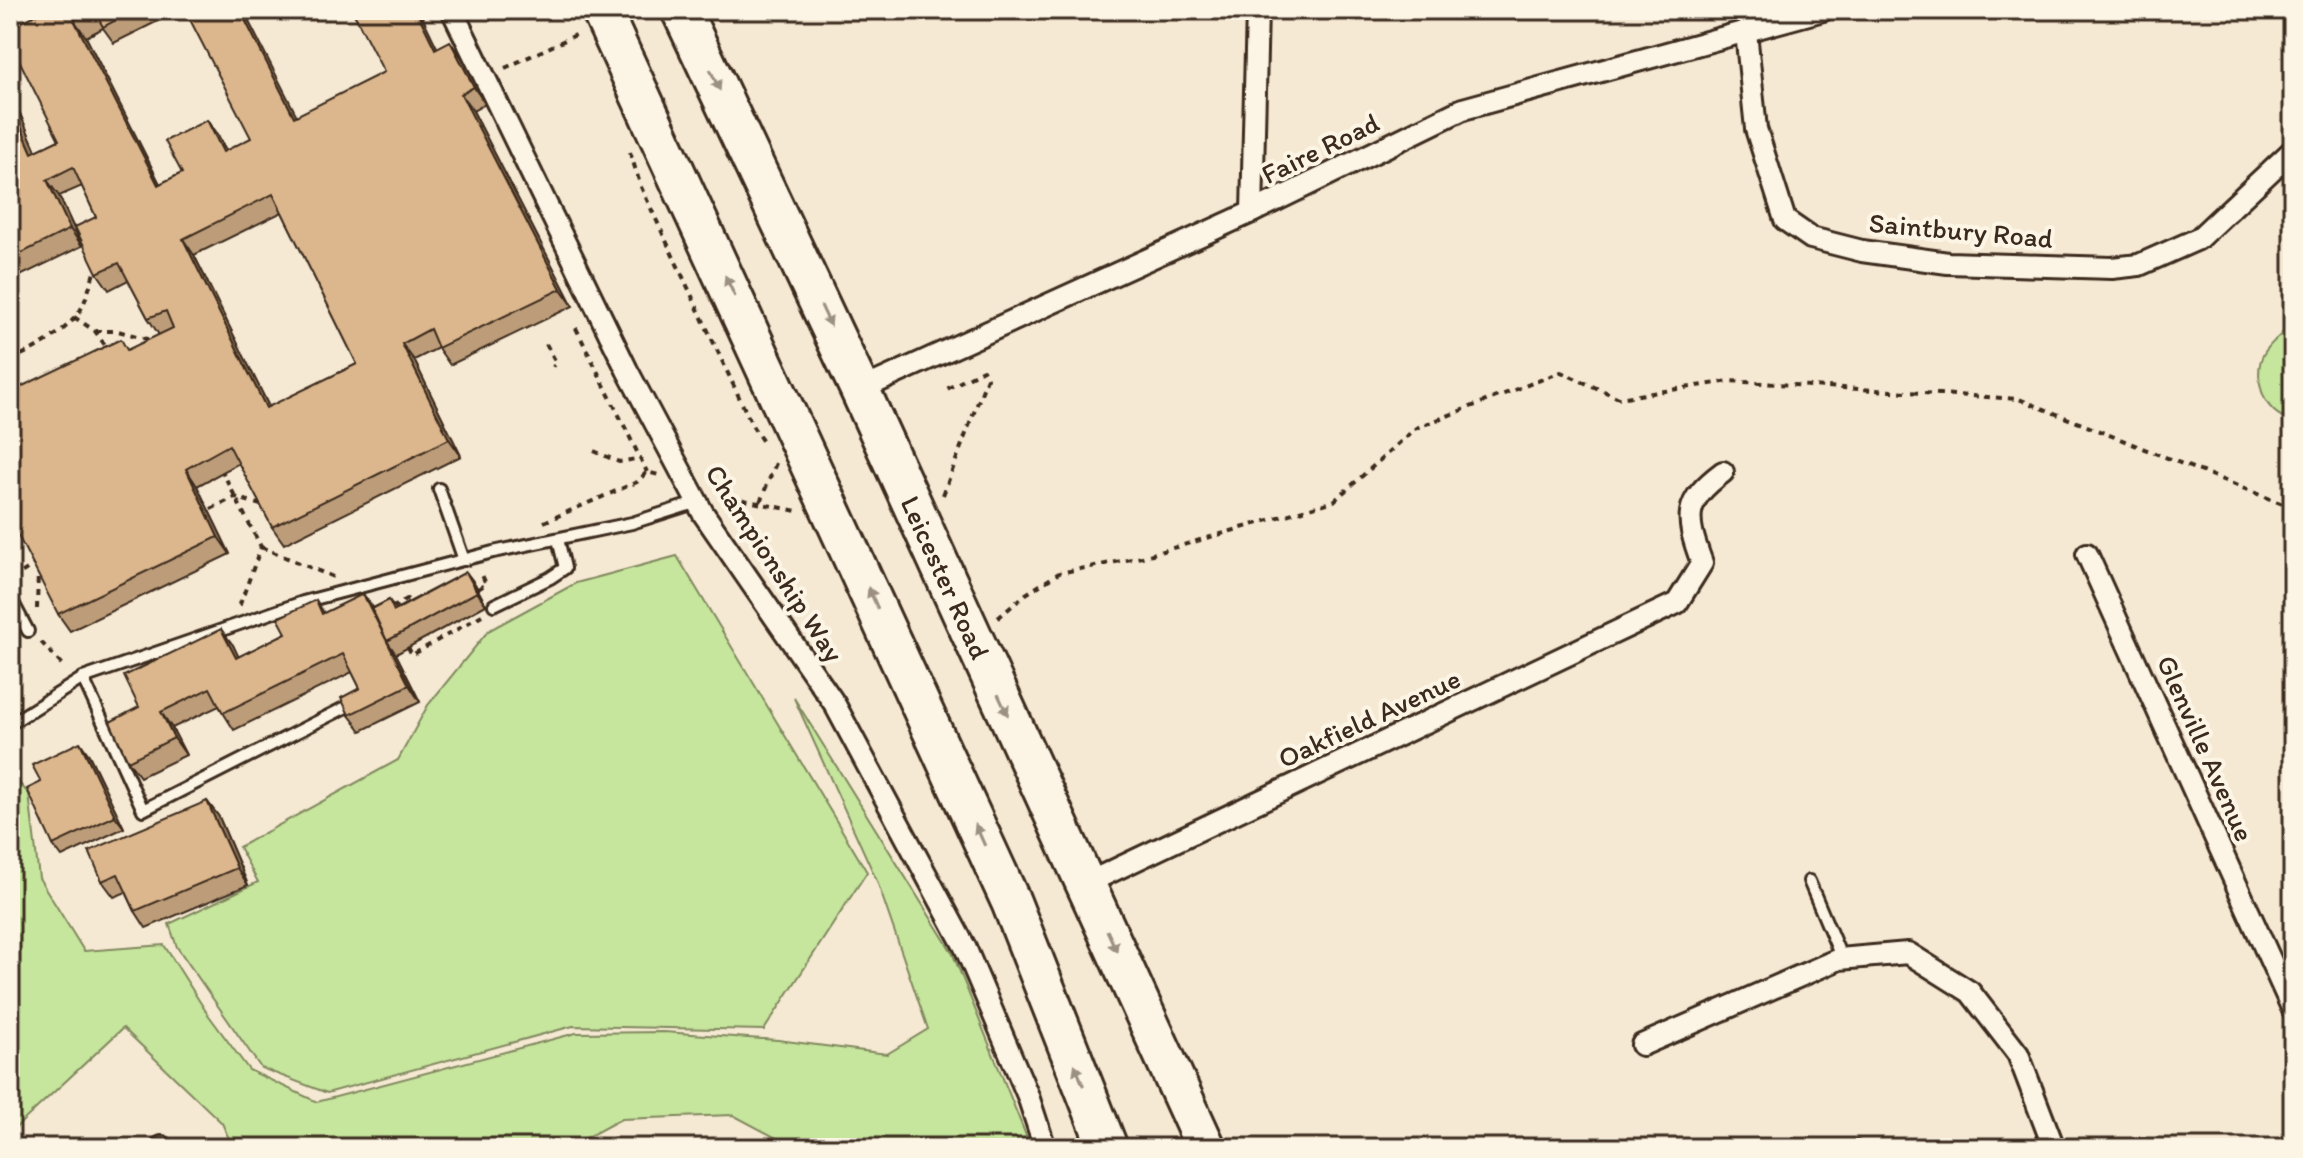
<svg xmlns="http://www.w3.org/2000/svg" width="2303" height="1158" viewBox="0 0 2303 1158" font-family="Itim,sans-serif">
  <rect width="100%" height="100%" fill="#f6e9d3"/>
  <filter id="ink" filterUnits="userSpaceOnUse"><feTurbulence type="fractalNoise" baseFrequency=".0125" numOctaves="2"/><feDisplacementMap in="SourceGraphic" scale="16" xChannelSelector="R" yChannelSelector="G"/><feConvolveMatrix kernelMatrix="1 2 1 2 8 2 1 2 1" color-interpolation-filters="sRGB"/></filter>
  <g filter="url(#ink)">
    <g fill="#c6e59d" stroke="#80885e" stroke-width="2">
      <path d="M2293,323V423C2286,419 2277,415 2272,409C2260,397 2255,371 2263,355C2269,343 2284,333 2293,323Z"/>
      <polygon points="677,556 867,872 764,1030 573,1026 327,1093 261,1068 177,947 169,924 258,882 239,847 398,760 428,705 488,631 576,583"/>
      <polygon points="794,698 952,952 1031,1148 795,1148 733,1115 621,1119 567,1148 233,1148 222,1123 123,1028 10,1133 10,773 29,794 39,878 84,951 164,945 207,1013 249,1070 317,1102 576,1033 664,1032 778,1040 887,1054 928,1029 877,881"/>
    </g>
    <g fill="none" stroke-linecap="round" stroke-linejoin="round">
      <g stroke="#3b2a1e" stroke-width="16">
        <g id="lane">
          <polyline points="439,489 464,560"/>
          <polyline points="10,597 28,631"/>
          <polyline points="494,605 550,578 565,568 558,539"/>
          <polyline points="83,678 143,810 356,702"/>
          <polyline points="10,724 83,678 303,602 493,552 632,523 698,502"/>
          <polyline points="1809,881 1842,959"/>
          <polyline points="1855,1148 1856,1147"/>
        </g>
      </g>
      <g stroke="#3b2a1e" stroke-width="26">
        <g id="street">
          <polyline points="452,10 627,370 703,513 834,703 965,947 1028,1096 1045,1148"/>
          <polyline points="1746,32 1756,129 1785,220 1811,238 1862,251 1948,263 2112,268 2139,265 2198,239 2293,150"/>
          <polyline points="1252,212 1257,10"/>
          <polyline points="860,390 1252,212 1463,109 1823,10"/>
          <polyline points="2087,554 2293,1010"/>
          <path d="M1085,884L1677,603L1702,563C1685,517 1683,502 1723,472"/>
          <polyline points="1642,1045 1839,959 1908,953 1970,992 2018,1054 2054,1148"/>
          <polyline points="161,1148 162,1147"/>
        </g>
      </g>
      <g stroke="#3b2a1e" stroke-width="44">
        <g id="highway">
          <polyline points="601,10 1011,902 1108,1148"/>
          <path id="s1" d="M681,10L860,390L1206,1148"/>
        </g>
      </g>
      <g stroke="#3b2a1e" stroke-width="4" stroke-dasharray="6 6" stroke-linecap="butt">
        <polyline points="505,68 580,33"/>
        <polyline points="630,152 641,187 753,427 763,442"/>
        <polyline points="74,317 95,331 107,348"/>
        <polyline points="576,328 647,472"/>
        <polyline points="95,331 118,331 151,340"/>
        <polyline points="546,344 556,362 553,367"/>
        <path d="M10,359C33,352 69,330 81,309C88,296 91,280 96,267"/>
        <polyline points="594,451 619,462 641,458"/>
        <polyline points="221,469 261,547 239,607"/>
        <polyline points="719,495 797,511"/>
        <polyline points="943,495 987,378 983,370 943,391"/>
        <polyline points="760,502 776,463"/>
        <polyline points="211,509 235,497 264,506"/>
        <polyline points="544,522 637,482 647,472 659,475"/>
        <polyline points="261,547 333,577"/>
        <polyline points="12,579 35,564"/>
        <polyline points="478,589 486,584 481,573"/>
        <polyline points="392,608 407,599 410,604"/>
        <polyline points="37,609 38,570"/>
        <polyline points="998,618 1026,594 1059,573 1142,557 1334,501 1416,428 1561,372 1619,398 1730,381 2019,399 2293,508"/>
        <polyline points="41,642 65,668"/>
        <polyline points="408,647 412,655 482,615"/>
      </g>
      <use href="#lane" stroke="#fcf5e5" stroke-width="10"/>
      <use href="#street" stroke="#fcf5e5" stroke-width="20"/>
      <use href="#highway" stroke="#fcf5e5" stroke-width="38"/>
    </g>
    <g fill="#bd9d79" stroke="#3b2a1e" stroke-width="2" fill-rule="evenodd">
      <path d="M45,10H157L162,19L114,43L103,28L86,37L160,184L182,173L218,136L226,151L438,48L462,58L485,104L473,111L573,306L450,365L438,348L414,360L461,456L284,544L272,527L239,463L197,486L230,554L70,631L58,614L128,350L159,335L148,318L128,280L109,290L97,273L96,217L82,186L59,196L82,246L10,281V100L20,114L36,151L59,140ZM282,212L357,364L269,407L194,255Z"/>
      <polygon points="466,572 475,584 486,605 396,654 420,702 361,731 349,715 360,688 352,672 234,730 219,706 172,728 186,755 140,777 128,761 139,707 233,645 238,657 286,633 316,600 324,613 363,594 373,608 389,600 396,609"/>
      <polygon points="89,755 124,828 62,857 53,845 41,782"/>
      <polygon points="207,801 219,817 248,885 146,928 135,911 126,892 114,897 102,881"/>
    </g>
    <g fill="#9a8063" stroke="#3b2a1e" stroke-width="2">
      <polygon points="240,10 243,10 306,134 294,117"/>
      <polygon points="416,10 419,10 446,66 435,49"/>
      <polygon points="74,20 86,37 169,202 158,185"/>
      <polygon points="450,41 462,58 485,104 474,87"/>
      <polygon points="461,94 473,111 573,306 561,289"/>
      <polygon points="10,100 20,114 44,169 32,153"/>
      <polygon points="207,120 218,136 235,169 223,152"/>
      <polygon points="47,180 59,196 82,246 70,229"/>
      <polygon points="183,239 194,255 278,425 266,408"/>
      <polygon points="402,344 414,360 461,456 449,439"/>
      <polygon points="186,469 197,486 230,554 218,537"/>
      <polygon points="466,572 475,584 486,605 477,592"/>
      <polygon points="363,594 375,610 387,641 396,654 420,702 409,685"/>
      <polygon points="221,629 233,645 247,674 236,658"/>
      <polygon points="161,712 172,728 186,755 174,738"/>
      <polygon points="80,742 89,755 124,828 115,816"/>
      <polygon points="207,801 219,817 248,885 237,868"/>
    </g>
    <g fill="#dcb78d" stroke="#3b2a1e" stroke-width="2" fill-rule="evenodd">
      <path d="M45,10H135L103,27L94,10L74,20L158,185L182,173L165,141L207,120L223,152L251,138L185,10H240L294,117L384,72L352,10H416L435,49L450,41L474,87L461,94L561,289L438,348L430,329L402,344L449,439L272,527L229,445L186,469L218,537L58,614L10,520V392L121,339L127,350L173,328L166,311L148,318L119,263L97,273L75,227L96,217L73,167L47,180L70,229L10,259V102L32,153L59,140L10,42V28ZM273,194L357,364L266,408L183,239Z"/>
      <polygon points="466,572 477,592 387,641 372,609 389,600 394,611"/>
      <polygon points="363,594 409,685 349,715 341,698 360,688 343,654 223,713 210,688 161,712 174,738 128,761 110,722 139,707 124,676 221,629 236,658 286,633 278,618 316,600 322,614"/>
      <polygon points="80,742 115,816 53,845 27,789 41,782 32,765"/>
      <polygon points="207,801 237,868 135,911 118,874 102,881 89,851"/>
    </g>
    <defs><path id="oneway-solid" d="M-6-.8H1V-3.2L6.5 0L1 3.2V.8H-6Z" transform="scale(2)"/></defs>
    <g fill="#9c9082">
      <use href="#oneway-solid" transform="translate(715 80) rotate(65)"/>
      <use href="#oneway-solid" transform="translate(730 286) rotate(-115)"/>
      <use href="#oneway-solid" transform="translate(826 316) rotate(65)"/>
      <use href="#oneway-solid" transform="translate(873 598) rotate(-114)"/>
      <use href="#oneway-solid" transform="translate(1003 705) rotate(65)"/>
      <use href="#oneway-solid" transform="translate(980 835) rotate(-114)"/>
      <use href="#oneway-solid" transform="translate(1112 941) rotate(65)"/>
      <use href="#oneway-solid" transform="translate(1079 1075) rotate(-112)"/>
    </g>
  </g>
  <g text-anchor="middle" dominant-baseline="central" stroke-width="8" stroke-linejoin="round" paint-order="stroke">
    <g font-size="28" fill="#3b2a1e" stroke="#fcf5e5">
      <text transform="translate(1320 148) rotate(-26)">Faire Road</text>
      <text transform="translate(1961 230) rotate(5)">Saintbury Road</text>
      <text transform="translate(775 563) rotate(57)">Championship Way</text>
      <text stroke="none"><textPath href="#s1" startOffset="626">Leicester Road</textPath></text>
      <text transform="translate(1369 718) rotate(-25)">Oakfield Avenue</text>
      <text transform="translate(2206 748) rotate(66)">Glenville Avenue</text>
    </g>
  </g>
  <rect width="2303" height="1158" fill="none" stroke="#fcf5e5" stroke-width="40"/>
  <rect x="20" y="20" width="2263" height="1118" fill="none" stroke="#3b2a1e" stroke-width="3" filter="url(#ink)"/>
</svg>
